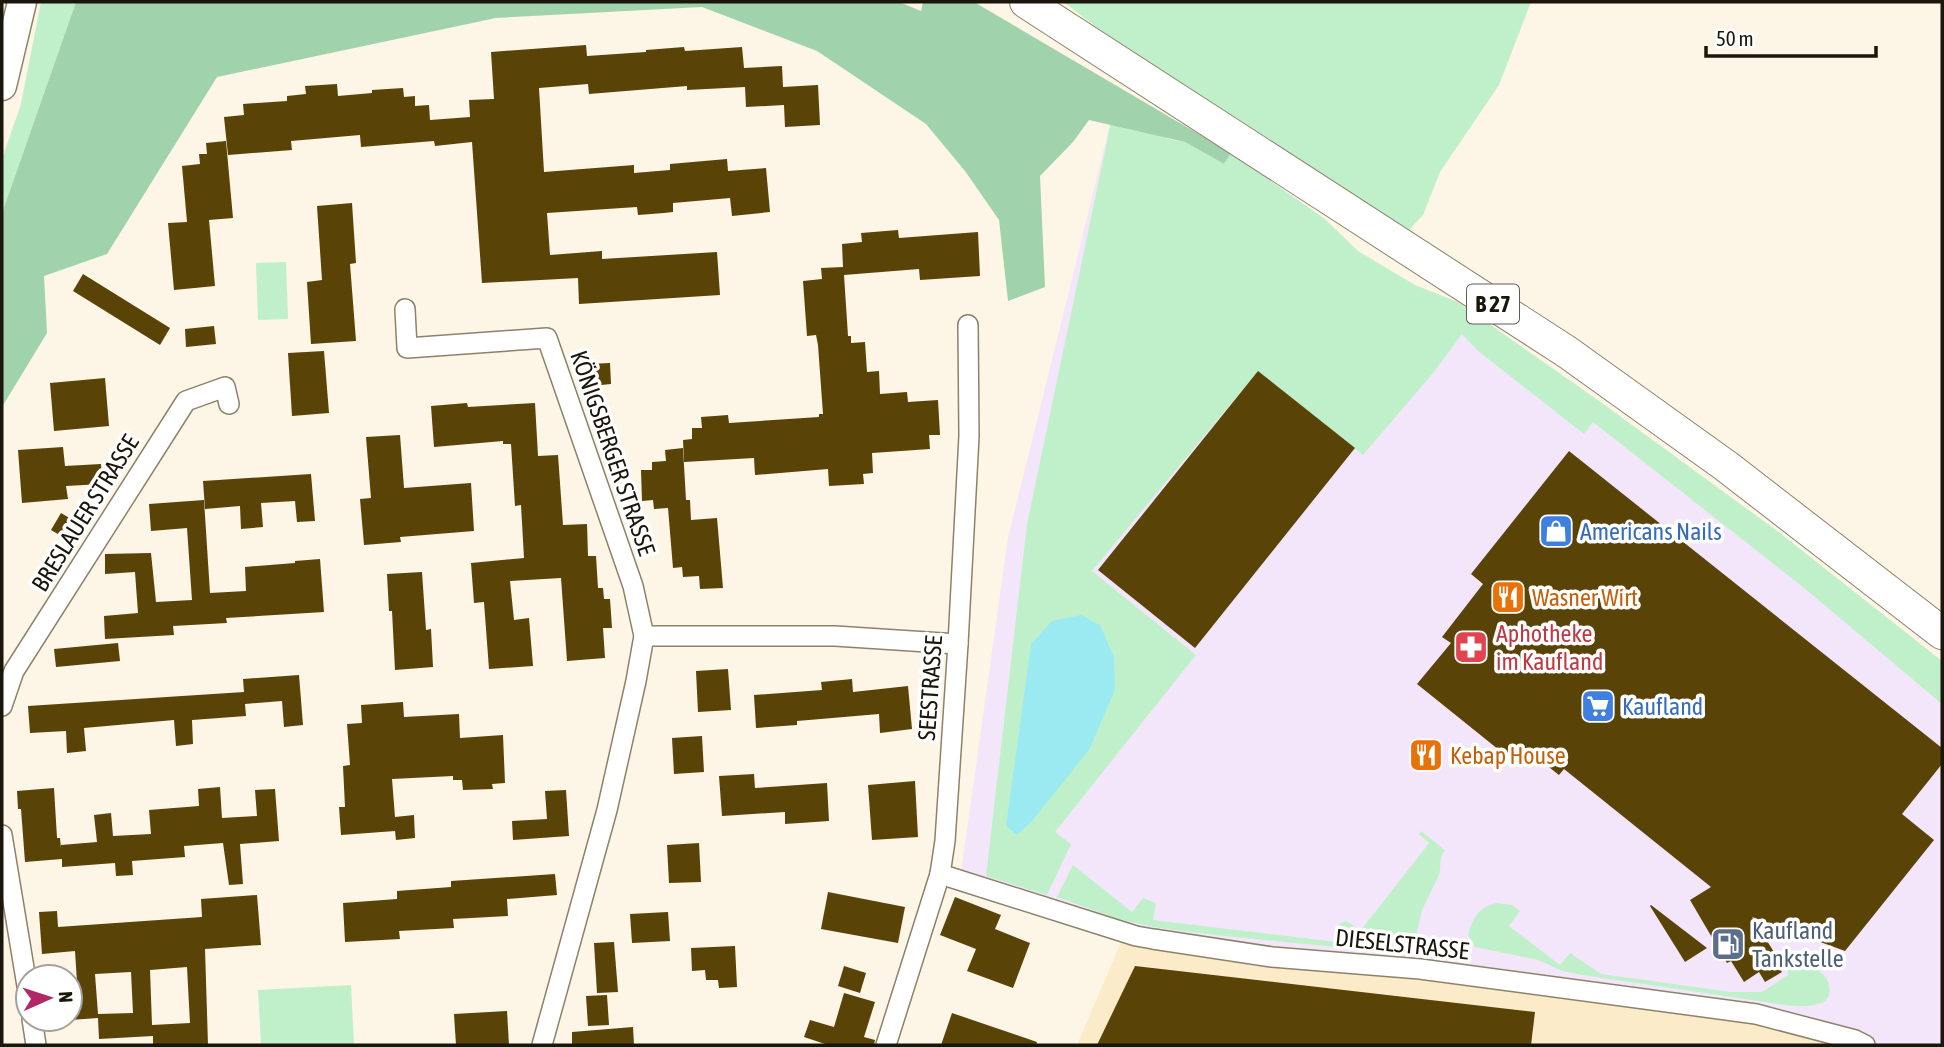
<svg xmlns="http://www.w3.org/2000/svg" width="1944" height="1047" viewBox="0 0 1944 1047" font-family="'Asap Condensed',sans-serif">
  <rect width="100%" height="100%" fill="#fdf5e5"/>
  <polygon fill="#f3e6fb" points="1115,104 1439,307 1478,327 1942,695 1942,1045 1866,1045 1159,942 960,879 1008,538"/>
  <polygon fill="#fbebc8" points="1124,936 1804,1024 1866,1045 1077,1045"/>
  <g fill="#c0f0ca">
    <polygon points="41,2 76,2 2,213 2,159 21,104"/>
    <polygon points="1064,2 1531,2 1499,85 1440,172 1423,215 1409,230 1390,220 1110,38"/>
    <polygon points="1121,109 1167,139 1185,142 1224,164 1231,153 1325,219 1358,251 1415,285 1458,302 1602,403 1776,530 1942,661 1942,704 1804,588 1593,422 1584,434 1478,351 1462,334 1434,372 1363,455 1258,371 1092,571 1196,655 1055,832 1071,844 1047,895 986,876 1027,524 1111,122"/>
    <polygon points="286,262 288,319 258,320 256,263"/>
    <path d="M1421,831L1445,850C1438,861 1442,863 1439,875L1422,910L1415,940L1411,946L1397,953L1215,935L1153,927L1118,919L1057,897L1073,865L1132,912L1143,898L1156,903L1153,920L1336,942L1339,924L1346,921L1361,930L1429,843L1419,834Z"/>
    <path d="M1497,903L1512,905L1520,911L1509,926L1560,965L1570,953L1601,974L1731,992H1762L1788,975L1786,963C1802,963 1826,967 1829,986C1831,994 1828,1000 1821,1003C1800,1011 1772,1002 1752,1000C1695,992 1639,983 1582,975L1562,971L1538,960L1475,947L1468,935C1473,918 1478,907 1497,903Z"/>
    <polygon points="351,985 354,1045 261,1045 258,990"/>
  </g>
  <polygon fill="#a0d3ab" points="76,2 899,2 921,11 923,2 974,2 1231,153 1224,164 1185,142 1089,120 1073,142 1040,176 1045,287 1008,301 999,220 965,171 926,124 817,51 702,7 496,18 217,77 107,254 44,276 47,333 2,407 2,213"/>
  <polygon fill="#9beaf1" points="1081,615 1100,625 1114,657 1115,690 1089,750 1032,821 1017,835 1006,826 1031,644 1052,621"/>
  <g fill="#594307" fill-rule="evenodd">
    <polygon points="586,45 587,56 646,52 646,50 684,47 685,51 742,47 744,68 782,66 783,87 818,85 820,125 785,127 784,105 746,107 745,87 687,90 687,86 589,94 588,84 539,88 544,172 634,165 634,173 670,170 670,164 727,159 728,171 766,168 770,212 732,216 730,198 673,203 673,212 664,213 638,215 637,207 547,213 550,255 602,251 602,259 717,252 720,295 579,304 578,278 482,283 472,142 435,146 434,141 361,147 360,135 291,141 292,150 228,155 224,117 244,115 243,104 287,101 287,96 306,94 305,86 337,84 338,96 372,93 372,90 403,88 404,97 415,96 415,106 429,105 430,120 470,117 469,100 494,99 491,52"/>
    <polygon points="226,141 233,218 209,220 215,286 174,290 168,223 187,222 182,166 200,164 199,154 207,154 206,143"/>
    <polygon points="352,203 356,263 350,264 356,341 311,344 307,282 322,280 317,206"/>
    <polygon points="898,230 899,238 978,232 980,276 920,280 919,269 844,275 848,336 851,336 851,343 865,342 867,372 879,371 880,394 907,392 908,402 938,400 940,435 929,435 930,449 872,453 873,473 863,474 864,484 829,486 828,469 755,475 754,458 684,462 683,440 692,439 692,428 702,428 701,417 728,415 729,423 819,417 819,414 823,414 818,345 816,335 807,336 803,281 822,279 821,268 843,267 842,244 862,242 861,233"/>
    <polygon points="83,274 170,328 160,345 73,291"/>
    <polygon points="214,326 216,344 186,347 185,329"/>
    <polygon points="324,351 329,413 292,416 288,353"/>
    <polygon points="610,363 611,384 591,386 589,364"/>
    <polygon points="1258,371 1355,448 1195,648 1098,570"/>
    <polygon points="105,378 109,426 54,431 50,383"/>
    <polygon points="467,403 468,407 535,403 538,456 558,455 563,525 587,524 588,556 596,556 598,588 603,588 604,599 610,599 612,628 603,628 605,658 567,661 561,578 510,581 514,620 529,618 533,666 489,669 484,602 474,603 471,563 524,558 521,505 515,506 511,444 503,444 503,441 434,447 431,406"/>
    <polygon points="400,435 404,488 471,483 474,531 400,537 401,542 364,545 360,499 371,498 366,437"/>
    <polygon points="63,447 65,466 101,464 102,484 66,486 68,499 22,503 18,450"/>
    <polygon points="683,448 686,500 690,500 691,520 717,518 723,588 700,589 699,576 683,577 682,567 673,568 668,508 654,509 653,500 642,501 641,470 652,470 652,462 666,461 665,450"/>
    <polygon points="1569,451 1942,748 1942,764 1902,814 1934,840 1845,951 1752,917 1779,960 1776,962 1782,972 1765,982 1759,972 1744,982 1731,961 1727,963 1690,900 1711,887 1564,769 1559,775 1525,748 1514,762 1417,684 1451,643 1442,637 1483,584 1471,574"/>
    <polygon points="311,474 315,521 297,522 295,501 261,503 263,527 241,529 240,506 205,509 203,481"/>
    <polygon points="204,500 210,593 246,591 245,567 295,563 295,561 320,559 324,612 226,618 227,623 173,626 174,635 105,639 104,616 138,613 135,572 105,574 105,554 151,553 156,602 192,600 187,528 151,531 149,504"/>
    <polygon points="61,513 78,523 68,540 51,530"/>
    <polygon points="422,572 426,630 431,629 433,667 395,670 392,611 389,611 387,574"/>
    <polygon points="118,643 120,661 56,667 54,649"/>
    <polygon points="728,669 731,710 698,712 696,671"/>
    <polygon points="299,675 303,725 284,727 282,701 245,704 246,716 192,720 193,744 176,746 174,720 84,728 86,751 67,753 66,731 30,733 28,706 244,692 243,679"/>
    <polygon points="852,679 853,692 908,686 912,729 880,733 879,714 797,721 797,725 756,728 754,695 822,690 821,682"/>
    <polygon points="403,702 404,717 459,714 460,738 503,735 505,783 492,784 493,789 463,790 462,780 453,780 453,776 392,779 395,817 414,815 415,838 396,840 395,831 341,835 339,807 345,807 343,766 350,765 347,724 362,723 361,705"/>
    <polygon points="702,736 704,772 674,774 672,738"/>
    <polygon points="1421,741 1440,755 1428,770 1410,755"/>
    <polygon points="754,774 755,788 827,783 829,821 785,824 785,812 722,816 719,776"/>
    <polygon points="915,781 918,837 872,840 868,785"/>
    <polygon points="220,787 222,818 257,816 255,790 275,789 279,841 240,844 243,884 229,885 223,843 184,846 185,857 132,861 133,875 116,876 115,863 62,867 62,859 25,862 21,809 18,809 17,791 54,788 57,838 60,838 61,848 61,845 97,842 94,815 111,813 113,836 151,834 149,810 199,806 198,789"/>
    <polygon points="566,790 569,836 513,840 512,821 547,819 545,791"/>
    <polygon points="699,843 701,882 669,883 667,845"/>
    <polygon points="555,874 557,895 507,899 508,916 453,919 454,928 399,931 400,939 345,942 343,903 397,899 397,891 451,887 451,881"/>
    <polygon points="828,892 905,907 898,943 821,929"/>
    <path d="M257,895L261,945L205,949L208,1045H153V1036L99,1039L98,1018L70,1020V998H78L75,951L42,954L39,912L57,911L58,927L202,917L201,899ZM187,967L190,1023L152,1025L150,970ZM131,972L133,1013L98,1014L95,974Z"/>
    <polygon points="955,897 1001,915 995,929 1030,943 1013,988 967,971 976,949 940,935"/>
    <polygon points="1651,905 1707,948 1685,962 1650,906"/>
    <polygon points="668,912 670,941 632,943 630,914"/>
    <polygon points="614,942 618,992 597,993 594,943"/>
    <polygon points="735,946 737,987 719,988 718,980 706,980 705,970 692,971 691,948"/>
    <polygon points="844,966 866,973 860,993 838,986"/>
    <polygon points="1135,966 1535,1012 1531,1045 1097,1045"/>
    <polygon points="844,993 875,1002 864,1037 875,1040 874,1045 828,1045 804,1037 810,1020 834,1027"/>
    <polygon points="607,995 609,1025 588,1026 586,996"/>
    <polygon points="507,1011 509,1045 456,1045 454,1014"/>
    <polygon points="952,1013 1037,1042 1036,1045 941,1045"/>
    <polygon points="633,1027 634,1045 572,1045 572,1032"/>
  </g>
  <g fill="none" stroke-linecap="round" stroke-linejoin="round">
    <g stroke="#8d8269" stroke-width="22">
      <g id="street">
        <polyline points="405,309 407,348 547,338 633,586 644,636 636,681 607,810 542,1045"/>
        <polyline points="644,636 835,636 958,644"/>
        <polyline points="2,706 14,671 186,401 225,387 229,404"/>
        <polyline points="2,835 28,992"/>
        <polyline points="940,874 1136,936 1153,939 1272,957 1420,969 1756,1014 1855,1040 1865,1045"/>
        <polyline points="32,1019 36,1045"/>
        <polyline points="886,1045 940,874 945,841 958,644 969,436 968,325"/>
      </g>
    </g>
    <g stroke="#8d8269" stroke-width="31">
      <polyline id="secondary" points="2,86 22,2"/>
    </g>
    <g stroke="#8d8269" stroke-width="34">
      <polyline id="primary" points="1026,2 1567,352 1726,466 1942,633"/>
    </g>
    <use href="#street" stroke="#fff" stroke-width="19"/>
    <use href="#secondary" stroke="#fff" stroke-width="28"/>
    <use href="#primary" stroke="#fff" stroke-width="32"/>
  </g>
  <defs>
    <g id="shop-square" transform="scale(1.75)"><rect x="-9" y="-9" width="18" height="18" rx="4" fill="#3f7fe0" stroke="#fff"/><path d="M-5-2.5h2.3a2.7 3.5 0 0 1 5.4 0H5L5.5 6h-11ZM-1.5-2.5h3a1.5 2.3 0 0 0-3 0Z" fill="#fff"/></g>
    <g id="restaurant-square" transform="scale(1.75)"><rect x="-9" y="-9" width="18" height="18" rx="4" fill="#e8710a" stroke="#fff"/><path d="M-5-6h1v4h1v-4h1v4h1v-4h1v5L-1.5 .5V6h-2V.5L-5-1ZM5-6V6H3V1.5H1.5Q1.5-4 5-6Z" fill="#fff"/></g>
    <g id="pharmacy-square" transform="scale(1.75)"><rect x="-9" y="-9" width="18" height="18" rx="4" fill="#e0444e" stroke="#fff"/><path d="M-2-6h4v4h4v4h-4v4h-4v-4h-4v-4h4Z" fill="#fff"/></g>
    <g id="supermarket-square" transform="scale(1.75)"><rect x="-9" y="-9" width="18" height="18" rx="4" fill="#3f7fe0" stroke="#fff"/><path d="M-6-5.5h2.5l.6 2H6L4.5 2H-2.5L-4.4-4H-6ZM-1.5 3.2a1.3 1.3 0 1 0 .1 0ZM3 3.2a1.3 1.3 0 1 0 .1 0Z" fill="#fff"/></g>
    <g id="fuel-square" transform="scale(1.75)"><rect x="-9" y="-9" width="18" height="18" rx="4" fill="#5c6f8a" stroke="#fff"/><path d="M-5.5-6h7V0h2V4h1.3V-2.5L3-4.5l.8-.8L6-3V5H2.5V1h-1V6h-7ZM-4.2-4.7v3.2H.2V-4.7Z" fill="#fff"/></g>
  </defs>
  <g fill-rule="evenodd">
    <use href="#shop-square" x="1556" y="531"/>
    <use href="#restaurant-square" x="1508" y="597"/>
    <use href="#pharmacy-square" x="1471" y="647"/>
    <use href="#supermarket-square" x="1598" y="706"/>
    <use href="#restaurant-square" x="1426" y="755"/>
    <use href="#fuel-square" x="1728" y="944"/>
  </g>
  <g text-anchor="middle" dominant-baseline="central" stroke-width="7" stroke-linejoin="round" paint-order="stroke">
    <rect fill="#fff" stroke="#5f5c55" stroke-width="2" x="1467" y="284.5" width="52" height="39" rx="5"/>
    <g font-size="23" font-weight="bold" fill="#1a160c">
      <text x="1493" y="304">B 27</text>
    </g>
    <g font-size="24" fill="#1a160c" stroke="#fff">
      <text transform="translate(613 453) rotate(71)">KÖNIGSBERGER STRASSE</text>
      <text transform="translate(85 513) rotate(-58)">BRESLAUER STRASSE</text>
      <text transform="translate(930 688) rotate(-86)">SEESTRASSE</text>
      <text transform="translate(1402 944) rotate(6)">DIESELSTRASSE</text>
    </g>
    <g font-size="24" fill="#366cbe" stroke="#fff" text-anchor="start">
      <text x="1580" y="531">Americans Nails</text>
      <text x="1622" y="706">Kaufland</text>
    </g>
    <g font-size="24" fill="#c56008" stroke="#fff" text-anchor="start">
      <text x="1532" y="597">Wasner Wirt</text>
      <text x="1450" y="755">Kebap House</text>
    </g>
    <g font-size="24" fill="#be3a42" stroke="#fff" text-anchor="start">
      <text x="1496" y="633">Aphotheke<tspan x="1496" dy="28">im Kaufland</tspan></text>
    </g>
    <g font-size="24" fill="#4e5e75" stroke="#fff" text-anchor="start">
      <text x="1752" y="930">Kaufland<tspan x="1752" dy="28">Tankstelle</tspan></text>
    </g>
  </g>
  <rect width="1944" height="1047" fill="none" stroke="#1a160c" stroke-width="7"/>
  <g transform="translate(49 998) rotate(87)"><circle r="33" fill="#ffffff" stroke="#a3a29e" stroke-width="2"/>
  <path d="M0-5L12 26L0 18L-12 26Z" fill="#b22866"/>
  <text y="-10" font-size="19" font-weight="bold" text-anchor="middle" fill="#1a160c">N</text>
  </g>
  <path d="M1706 46v10h170v-10" fill="none" stroke="#1a160c" stroke-width="3.5"/>
  <text x="1716" y="46" font-size="21" fill="#1a160c" stroke="#ffffff" stroke-width="5" paint-order="stroke">50 m</text>
</svg>
